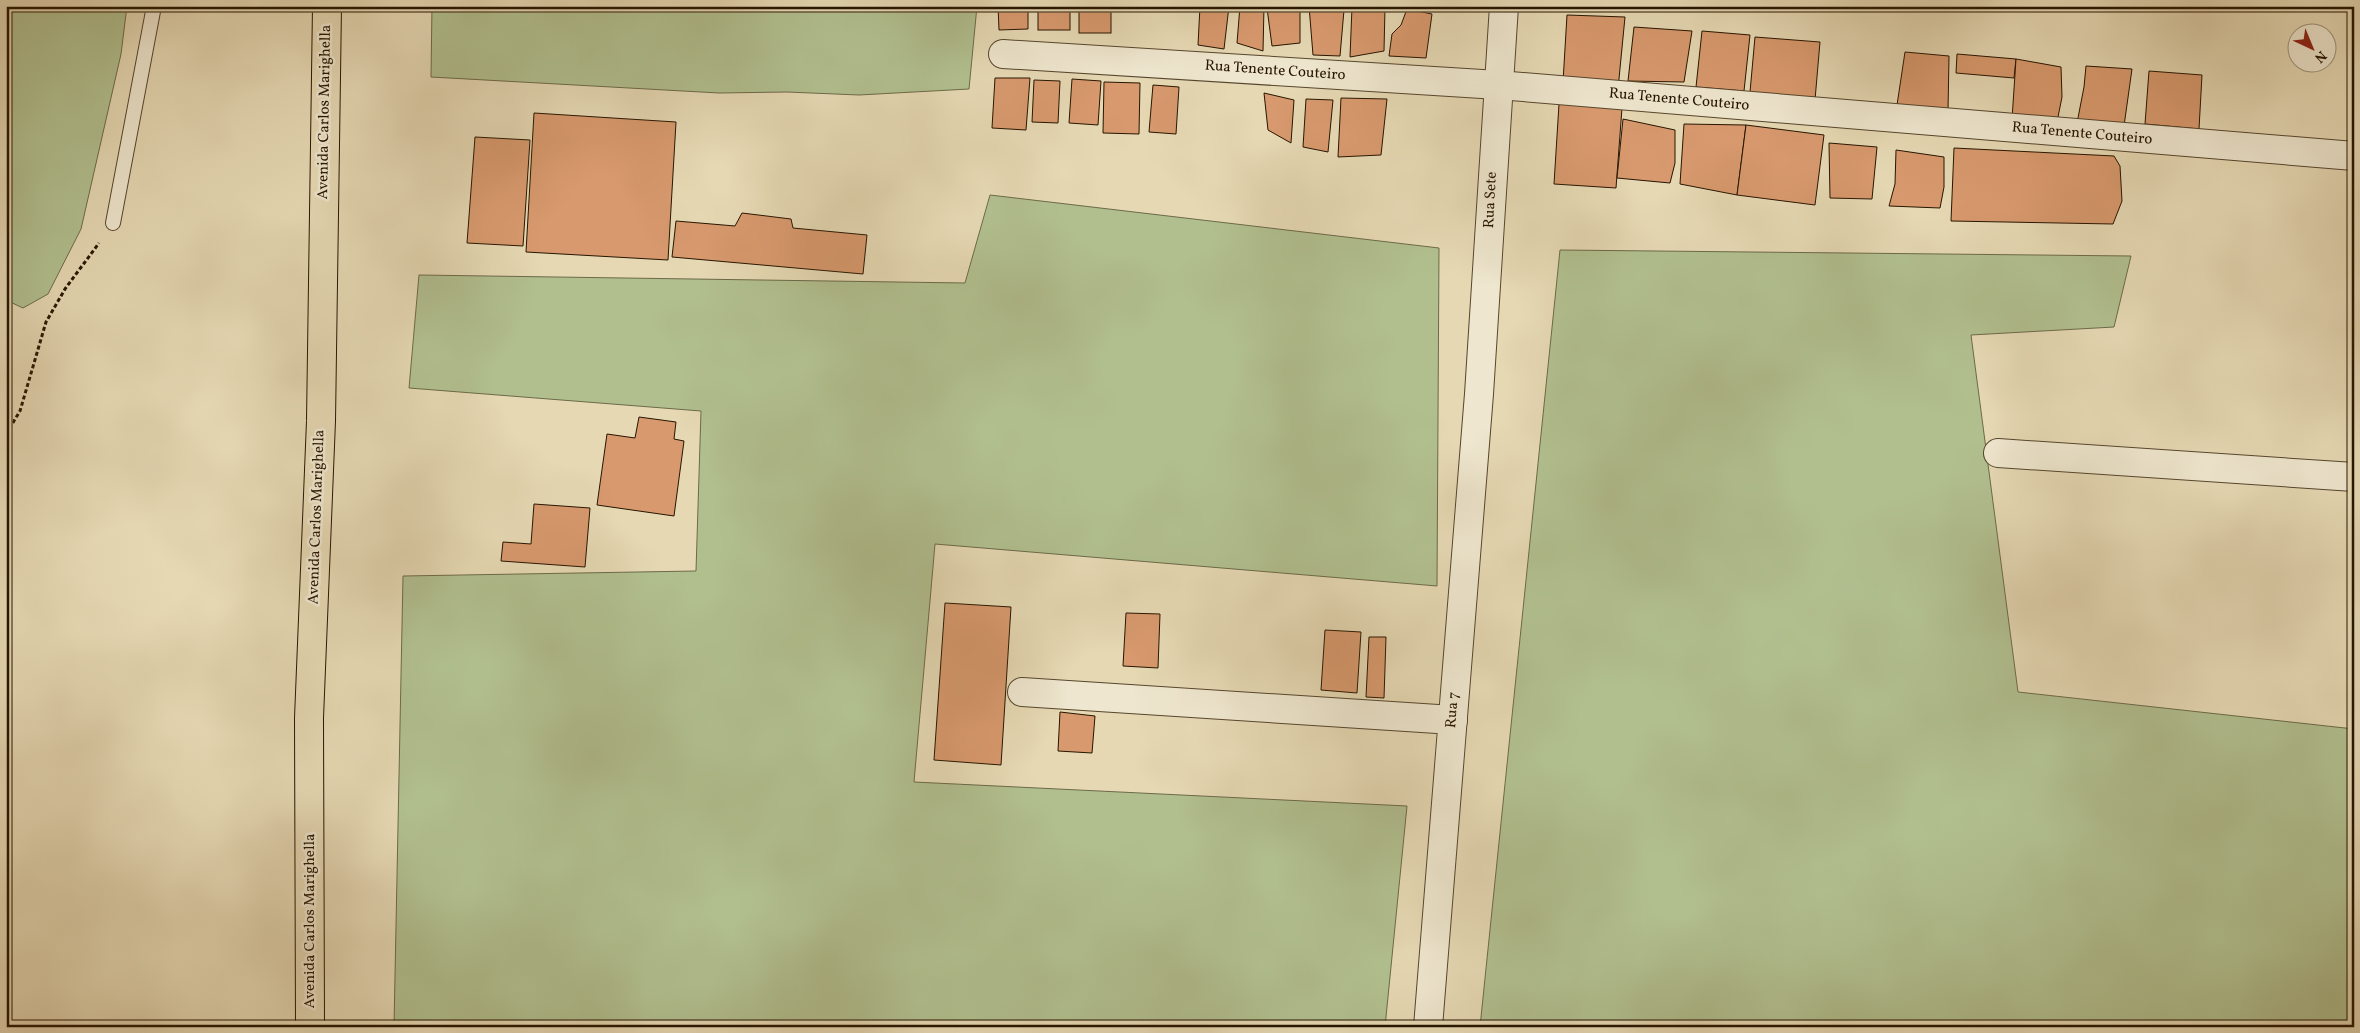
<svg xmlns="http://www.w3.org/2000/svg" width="2360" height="1033" viewBox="0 0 2360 1033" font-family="Vollkorn,serif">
  <rect width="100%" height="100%" fill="#e5d8b3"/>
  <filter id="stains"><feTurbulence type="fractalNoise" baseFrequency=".004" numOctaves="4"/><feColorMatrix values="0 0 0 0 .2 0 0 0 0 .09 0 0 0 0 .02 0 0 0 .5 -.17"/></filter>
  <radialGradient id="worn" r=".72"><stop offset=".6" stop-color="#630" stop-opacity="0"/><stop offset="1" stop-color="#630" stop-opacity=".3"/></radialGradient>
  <g fill="#b1bf8f" stroke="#6c6a48">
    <polygon points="6,6 127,6 121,54 81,229 48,294 23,308 6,300"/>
    <polygon points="432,6 977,6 969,89 859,95 787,92 719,93 431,77"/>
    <polygon points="990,195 1439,248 1437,586 935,544 914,782 1407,806 1385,1027 394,1027 403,576 696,571 701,411 409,388 419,275 965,283"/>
    <polygon points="1560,250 2131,256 2114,327 1971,335 2018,692 2354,729 2354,1027 1480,1027"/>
  </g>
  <g fill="#d7996d" stroke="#271500">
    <polygon points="998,6 1028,6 1028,29 999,30"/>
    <rect x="1038" y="6" width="32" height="24"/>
    <rect x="1079" y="6" width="32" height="27"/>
    <polygon points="1200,6 1229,6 1224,49 1198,45"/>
    <polygon points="1240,6 1264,6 1263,51 1237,43"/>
    <polygon points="1273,6 1300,6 1300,43 1272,46 1267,8"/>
    <polygon points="1309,6 1326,6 1344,10 1340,56 1313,55"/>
    <polygon points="1352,7 1385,7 1384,51 1350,57"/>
    <polygon points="1407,9 1432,14 1426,58 1389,56 1392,34 1401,25"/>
    <polygon points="1567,15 1625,17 1618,89 1563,82"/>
    <polygon points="1634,27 1692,31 1684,82 1628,81"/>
    <polygon points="1702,31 1750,35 1744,91 1696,87"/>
    <polygon points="1755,37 1820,42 1815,100 1750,92"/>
    <polygon points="1905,52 1949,56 1948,111 1897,105"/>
    <polygon points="1957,54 2016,59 2014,78 1956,73"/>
    <polygon points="2016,59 2061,67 2062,97 2057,122 2012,119"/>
    <polygon points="2086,66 2132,69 2124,126 2077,123 2084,87"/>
    <polygon points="2149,71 2202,75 2199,129 2145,124"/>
    <polygon points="995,78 1030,78 1026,130 992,128"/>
    <polygon points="1072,79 1101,81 1098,125 1069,123"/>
    <polygon points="1034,80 1060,81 1058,123 1032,122"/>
    <polygon points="1104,82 1140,83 1139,134 1103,133"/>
    <polygon points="1153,85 1179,87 1176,134 1149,132"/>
    <polygon points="1264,93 1294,100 1291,143 1268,130"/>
    <polygon points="1341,98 1387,99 1381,155 1338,157"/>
    <polygon points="1306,99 1333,100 1328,152 1303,147"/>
    <polygon points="1559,104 1622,108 1616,188 1554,184"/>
    <polygon points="534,113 676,122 668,260 526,252"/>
    <polygon points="1623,119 1675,130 1675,163 1670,183 1617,178"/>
    <polygon points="1684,124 1746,125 1737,195 1680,184"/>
    <polygon points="1746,125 1824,135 1815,205 1737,195"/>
    <polygon points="475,137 530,140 523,246 467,243"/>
    <polygon points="1829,143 1877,147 1872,199 1830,198"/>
    <polygon points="1954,148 2114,156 2120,166 2122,201 2113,224 1951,221"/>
    <polygon points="1896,150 1944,157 1944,187 1940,208 1889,206 1895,184"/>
    <polygon points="742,213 791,219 793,228 867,235 863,274 672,257 676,221 735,226"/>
    <polygon points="639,417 676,422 674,439 684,441 674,516 597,505 607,434 635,438"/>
    <polygon points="534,504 590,508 585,567 501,561 503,542 531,544"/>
    <polygon points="945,603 1011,607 1001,765 934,760"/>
    <polygon points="1126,613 1160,614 1158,668 1123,666"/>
    <polygon points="1325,630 1361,632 1357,693 1321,690"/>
    <polygon points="1369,637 1386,637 1384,698 1366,697"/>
    <polygon points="1060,712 1095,716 1092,753 1058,751"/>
  </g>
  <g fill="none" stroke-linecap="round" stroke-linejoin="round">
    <g stroke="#56462d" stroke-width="16">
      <polyline id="service" points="113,223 154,6"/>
    </g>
    <g stroke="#56462d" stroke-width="30">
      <g id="minor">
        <polyline points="1003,54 1498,85 2354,156"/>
        <polyline points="1998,453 2354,477"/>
        <polyline points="1022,692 1453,720"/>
        <polyline points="1428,1027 1479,394 1504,6"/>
      </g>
    </g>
    <g stroke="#271500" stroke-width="30">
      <polyline id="primary" points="310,1027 309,718 321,421 327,6"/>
    </g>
    <polyline stroke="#271500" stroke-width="3" stroke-dasharray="4 2.5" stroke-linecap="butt" points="6,434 20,411 46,322 65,289 99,243"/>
    <use href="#service" stroke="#eee6ce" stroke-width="14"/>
    <use href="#minor" stroke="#eee6ce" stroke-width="28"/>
    <use href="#primary" stroke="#e5d8b3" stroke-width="28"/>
  </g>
  <g text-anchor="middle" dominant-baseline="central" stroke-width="5" stroke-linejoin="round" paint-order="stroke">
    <g font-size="15" fill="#271500" stroke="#eee6ce">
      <text transform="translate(1275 71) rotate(4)">Rua Tenente Couteiro</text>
      <text transform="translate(1679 100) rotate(5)">Rua Tenente Couteiro</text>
      <text transform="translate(325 112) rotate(-89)">Avenida Carlos Marighella</text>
      <text transform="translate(2082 134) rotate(5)">Rua Tenente Couteiro</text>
      <text transform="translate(1491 200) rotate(-87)">Rua Sete</text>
      <text transform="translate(317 517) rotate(-88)">Avenida Carlos Marighella</text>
      <text transform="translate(1453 710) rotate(-85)">Rua 7</text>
      <text transform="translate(310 921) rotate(-90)">Avenida Carlos Marighella</text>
    </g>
  </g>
  <rect width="2360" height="1033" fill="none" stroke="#e5d8b3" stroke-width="25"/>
  <rect x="8" y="8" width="2345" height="1018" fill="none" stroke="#271500" stroke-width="2.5"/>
  <rect x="12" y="12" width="2335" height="1008" fill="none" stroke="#271500"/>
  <g transform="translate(2312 48) rotate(136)"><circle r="24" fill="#eee6ce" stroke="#9e927c"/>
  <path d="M0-4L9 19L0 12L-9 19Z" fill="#8f2418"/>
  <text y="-8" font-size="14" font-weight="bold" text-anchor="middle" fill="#271500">N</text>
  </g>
  <rect width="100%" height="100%" filter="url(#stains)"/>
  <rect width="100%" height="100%" fill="url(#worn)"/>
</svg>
